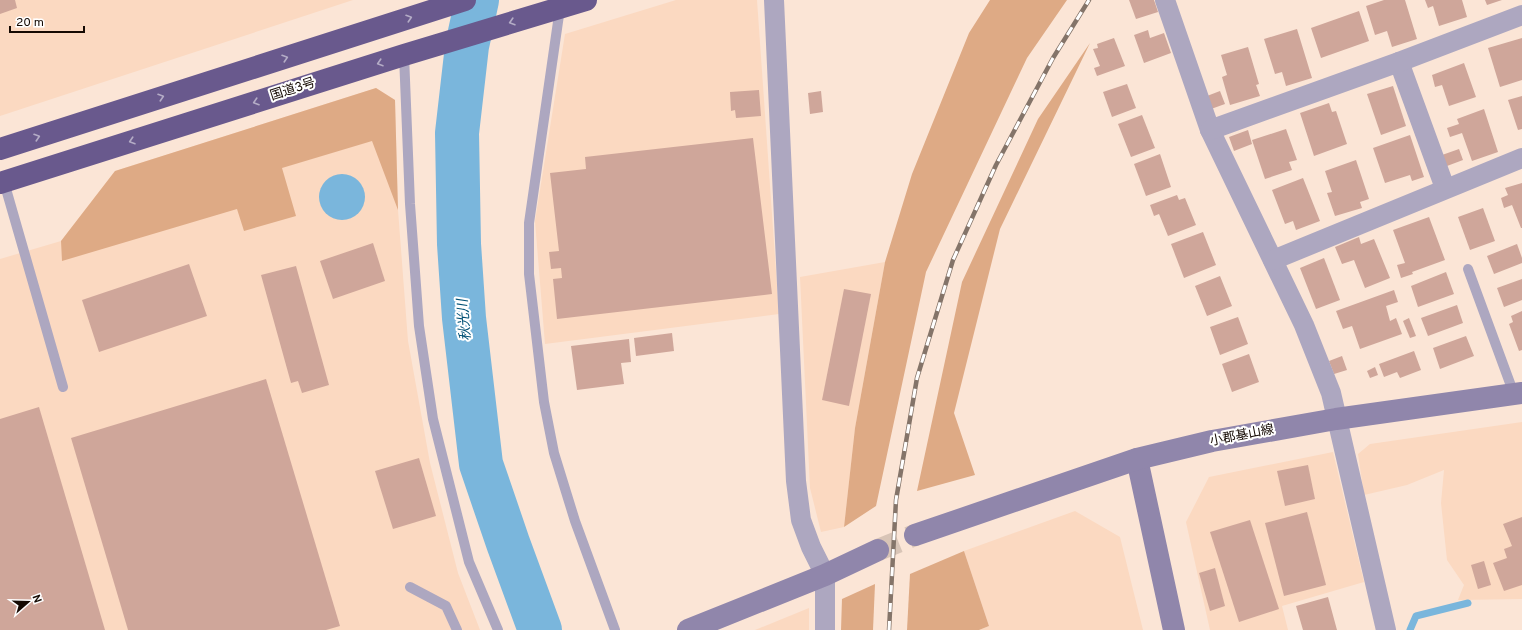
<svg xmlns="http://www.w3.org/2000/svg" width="1522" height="630" viewBox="0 0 1522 630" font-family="Overpass,'Noto Sans JP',sans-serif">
  <rect width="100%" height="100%" fill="#fbe5d6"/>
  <g fill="#fbd9c1">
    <polygon points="0,0 353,0 0,116"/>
    <polygon points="676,0 757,0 779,314 545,344 535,221 565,34"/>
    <polygon points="376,88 395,100 398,210 408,341 430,463 458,573 480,630 0,630 0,259 61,241 115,171"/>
    <polygon points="885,262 855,428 844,527 821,532 810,488 800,277"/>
    <polygon points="1522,422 1522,599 1458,600 1464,585 1447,560 1441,503 1444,470 1407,485 1364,495 1358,454 1370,444"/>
    <polygon points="1333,452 1364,582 1282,606 1288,630 1210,630 1186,522 1209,477"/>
    <polygon points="1075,511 1120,537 1143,630 979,630 989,626 964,551"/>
    <polygon points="809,608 809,630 755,630"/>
  </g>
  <g fill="#deaa85">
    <polygon points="990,0 1067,0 1027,58 926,272 876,506 844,527 855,428 885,262 912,174 969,33"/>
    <polygon points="1090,43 1000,229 954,413 975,475 917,491 962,282 1038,119"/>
    <polygon points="376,88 395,100 398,210 372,141 282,168 296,216 244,231 237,209 62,261 61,241 115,171"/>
    <polygon points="964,551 989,626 979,630 907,630 910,574"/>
    <polygon points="875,584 873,630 841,630 842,599"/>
  </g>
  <circle fill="#7ab6dc" cx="342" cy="197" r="23"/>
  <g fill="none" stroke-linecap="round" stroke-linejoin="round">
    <polyline stroke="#7ab6dc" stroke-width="7" points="1410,630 1416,616 1468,603"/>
    <polyline stroke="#7ab6dc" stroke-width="44" points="477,0 467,46 457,133 459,244 464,318 481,464 508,543 540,630"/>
  </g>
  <g fill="#cfa69a">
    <polygon points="0,0 15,0 17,8 0,14"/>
    <polygon points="1129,0 1154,0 1158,12 1136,19"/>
    <polygon points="1384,0 1405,0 1417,39 1392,47 1387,31 1375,35 1366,6"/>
    <polygon points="1425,0 1462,0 1467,17 1439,26 1433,6 1428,8"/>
    <polygon points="1485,0 1502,0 1487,5"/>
    <polygon points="1359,11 1369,41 1321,58 1311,28"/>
    <polygon points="1297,29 1312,78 1286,86 1282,72 1275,74 1264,39"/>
    <polygon points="1148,30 1150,38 1164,33 1171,53 1144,63 1134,35"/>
    <polygon points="1114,38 1125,66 1097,76 1094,68 1100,66 1093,49 1098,48 1097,44"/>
    <polygon points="1522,38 1522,80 1500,87 1488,48"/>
    <polygon points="1248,47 1259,84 1256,85 1260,96 1230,105 1222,77 1227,75 1221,55"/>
    <polygon points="1464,63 1476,97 1449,106 1442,85 1435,87 1432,75"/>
    <polygon points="1127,84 1136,108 1112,117 1103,92"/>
    <polygon points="1393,86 1406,126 1381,135 1367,94"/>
    <polygon points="759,90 761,116 736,118 735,110 731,111 730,92"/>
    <polygon points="821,91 823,112 810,114 808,93"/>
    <polygon points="1220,91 1225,104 1211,109 1207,96"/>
    <polygon points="1522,96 1522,129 1518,130 1508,100"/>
    <polygon points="1329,103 1332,112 1336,111 1347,144 1314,156 1300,113"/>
    <polygon points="1484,109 1498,152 1472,161 1462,133 1450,137 1447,128 1459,124 1457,119"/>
    <polygon points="1142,115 1155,148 1131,157 1118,124"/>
    <polygon points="1286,129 1297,160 1289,162 1292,170 1265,179 1252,140"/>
    <polygon points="1248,130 1252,144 1234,151 1229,137"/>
    <polygon points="1410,135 1424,177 1412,181 1410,175 1385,183 1373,148"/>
    <polygon points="753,138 772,294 557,319 553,279 562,278 561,268 551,269 549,252 559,251 550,173 586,169 585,157"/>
    <polygon points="1459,149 1463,160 1447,166 1442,155"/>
    <polygon points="1160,154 1171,187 1146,196 1134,164"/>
    <polygon points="1356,160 1369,199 1360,202 1362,208 1335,216 1327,193 1332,192 1325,171"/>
    <polygon points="1303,178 1320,221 1296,230 1293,221 1285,224 1272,190"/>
    <polygon points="1522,183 1522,228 1521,228 1512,205 1504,208 1501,198 1508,195 1505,188"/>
    <polygon points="1177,195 1179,200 1185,198 1196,225 1168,236 1159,214 1154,216 1150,205"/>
    <polygon points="1483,208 1495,241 1470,250 1458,217"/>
    <polygon points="1429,217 1445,260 1412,272 1413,274 1401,278 1397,265 1405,263 1393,230"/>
    <polygon points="1203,232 1216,265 1184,278 1171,244"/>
    <polygon points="1359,237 1361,244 1374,239 1390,278 1365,288 1354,260 1342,264 1335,247"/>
    <polygon points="373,243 385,281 333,299 320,261"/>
    <polygon points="1517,244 1522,258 1522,263 1494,274 1487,256"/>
    <polygon points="1324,258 1340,300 1316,309 1300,268"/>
    <polygon points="189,264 207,316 99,352 82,300"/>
    <polygon points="296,266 329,385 302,393 298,381 291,383 261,275"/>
    <polygon points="1446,272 1454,294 1418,307 1411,286"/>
    <polygon points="1220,276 1232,306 1207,316 1195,286"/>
    <polygon points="1522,279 1522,300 1504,307 1497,288"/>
    <polygon points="844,289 871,294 849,406 822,400"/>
    <polygon points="1394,290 1398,302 1386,306 1390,321 1396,318 1402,334 1360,349 1352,326 1343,329 1336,311"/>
    <polygon points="1457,305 1463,323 1428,336 1421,318"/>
    <polygon points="1522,311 1522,350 1519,351 1509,324 1513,322 1511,316"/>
    <polygon points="1238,317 1248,344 1220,355 1210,327"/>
    <polygon points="1409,318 1416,336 1410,338 1403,321"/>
    <polygon points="672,333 674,351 636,356 634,338"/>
    <polygon points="1466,336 1474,356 1440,369 1433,348"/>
    <polygon points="629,339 631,362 621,363 624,384 577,390 571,346"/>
    <polygon points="1414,351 1421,370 1400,378 1397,372 1384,377 1379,364"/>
    <polygon points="1249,354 1259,382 1232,392 1222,364"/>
    <polygon points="1342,356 1347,370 1334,374 1329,361"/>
    <polygon points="1375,367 1378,375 1370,378 1367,371"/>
    <polygon points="266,379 340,626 326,630 128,630 71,438"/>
    <polygon points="39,407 105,630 0,630 0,419"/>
    <polygon points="419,458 436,516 393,529 375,471"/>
    <polygon points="1308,465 1315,499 1285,506 1277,471"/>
    <polygon points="1307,512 1326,585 1284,596 1265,523"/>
    <polygon points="1522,517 1522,585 1504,591 1493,563 1507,558 1504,549 1512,546 1503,524"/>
    <polygon points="1250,520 1279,609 1239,622 1210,532"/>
    <polygon points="1484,561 1491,585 1478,589 1471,565"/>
    <polygon points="1215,568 1225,606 1210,611 1199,573"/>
    <polygon points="1328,597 1337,630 1303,630 1296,606"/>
  </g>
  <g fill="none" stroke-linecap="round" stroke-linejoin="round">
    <polyline stroke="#d8c4b6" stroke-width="22" stroke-dasharray="22 11" stroke-linecap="butt" points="878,550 915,535"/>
    <g stroke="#ada7c0" stroke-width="10">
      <polyline points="560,8 529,223 529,274 544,402 554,453 575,521 615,630"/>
      <polyline points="404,55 410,204 419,326 433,419 469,562 498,630"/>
      <polyline points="4,182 63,387"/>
      <polyline points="1468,269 1514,394"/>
      <polyline points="410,587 446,606 457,630"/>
    </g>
    <g stroke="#ada7c0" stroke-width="20">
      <polyline points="774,0 796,481 801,520 811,547 825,575 825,630"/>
      <polyline points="1165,0 1210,130 1304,325 1331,393 1386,630"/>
      <polyline points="1399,62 1445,188"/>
      <polyline points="1210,130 1399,62 1522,15"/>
      <polyline points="1273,260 1522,158"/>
    </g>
    <g stroke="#9086ab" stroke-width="22">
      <polyline points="1137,459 1174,630"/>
      <polyline points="915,535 1137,459 1212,441 1336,419 1522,393"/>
      <polyline points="688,630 825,575 878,550"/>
    </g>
    <g stroke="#69598d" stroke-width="22">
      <polyline points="0,149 465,0"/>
      <polyline points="0,183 404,55 586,0"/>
    </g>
    <g stroke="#847469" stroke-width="4.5">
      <polyline id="rail" points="889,630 896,500 917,378 953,260 996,165 1053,58 1089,0"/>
    </g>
    <use href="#rail" stroke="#fff" stroke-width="3" stroke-dasharray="9" stroke-linecap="butt"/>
  </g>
  <defs><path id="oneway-chevron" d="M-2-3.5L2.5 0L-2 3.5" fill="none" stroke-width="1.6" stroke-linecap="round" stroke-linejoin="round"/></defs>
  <g stroke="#b4acc6">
    <use href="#oneway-chevron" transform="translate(409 18) rotate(-18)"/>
    <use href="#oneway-chevron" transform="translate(512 22) rotate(163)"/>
    <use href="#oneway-chevron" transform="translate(285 58) rotate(-18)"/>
    <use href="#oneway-chevron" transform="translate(380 63) rotate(162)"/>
    <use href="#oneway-chevron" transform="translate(161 97) rotate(-18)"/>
    <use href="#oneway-chevron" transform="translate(256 102) rotate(162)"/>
    <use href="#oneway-chevron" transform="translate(37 137) rotate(-18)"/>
    <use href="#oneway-chevron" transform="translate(132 141) rotate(162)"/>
  </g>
  <g text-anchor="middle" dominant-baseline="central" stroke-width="4" stroke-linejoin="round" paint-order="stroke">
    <g font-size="13" fill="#150a03" stroke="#fff">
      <text transform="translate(293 90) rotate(-18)">国道3号</text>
      <text transform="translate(1242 436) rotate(-11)">小郡基山線</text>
    </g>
    <g font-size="14" font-style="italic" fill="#005074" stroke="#fff">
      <text transform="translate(465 320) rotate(-95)">秋光川</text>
    </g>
  </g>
  <g transform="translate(28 602) rotate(70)" stroke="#ffffff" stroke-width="3" paint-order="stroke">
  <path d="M0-3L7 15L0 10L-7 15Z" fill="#150a03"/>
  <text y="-6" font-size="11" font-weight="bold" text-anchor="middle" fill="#150a03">N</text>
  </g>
  <path d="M10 26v6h74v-6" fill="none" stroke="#150a03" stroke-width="2"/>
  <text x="16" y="26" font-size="12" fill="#150a03" stroke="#ffffff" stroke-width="3" paint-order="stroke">20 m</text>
</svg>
